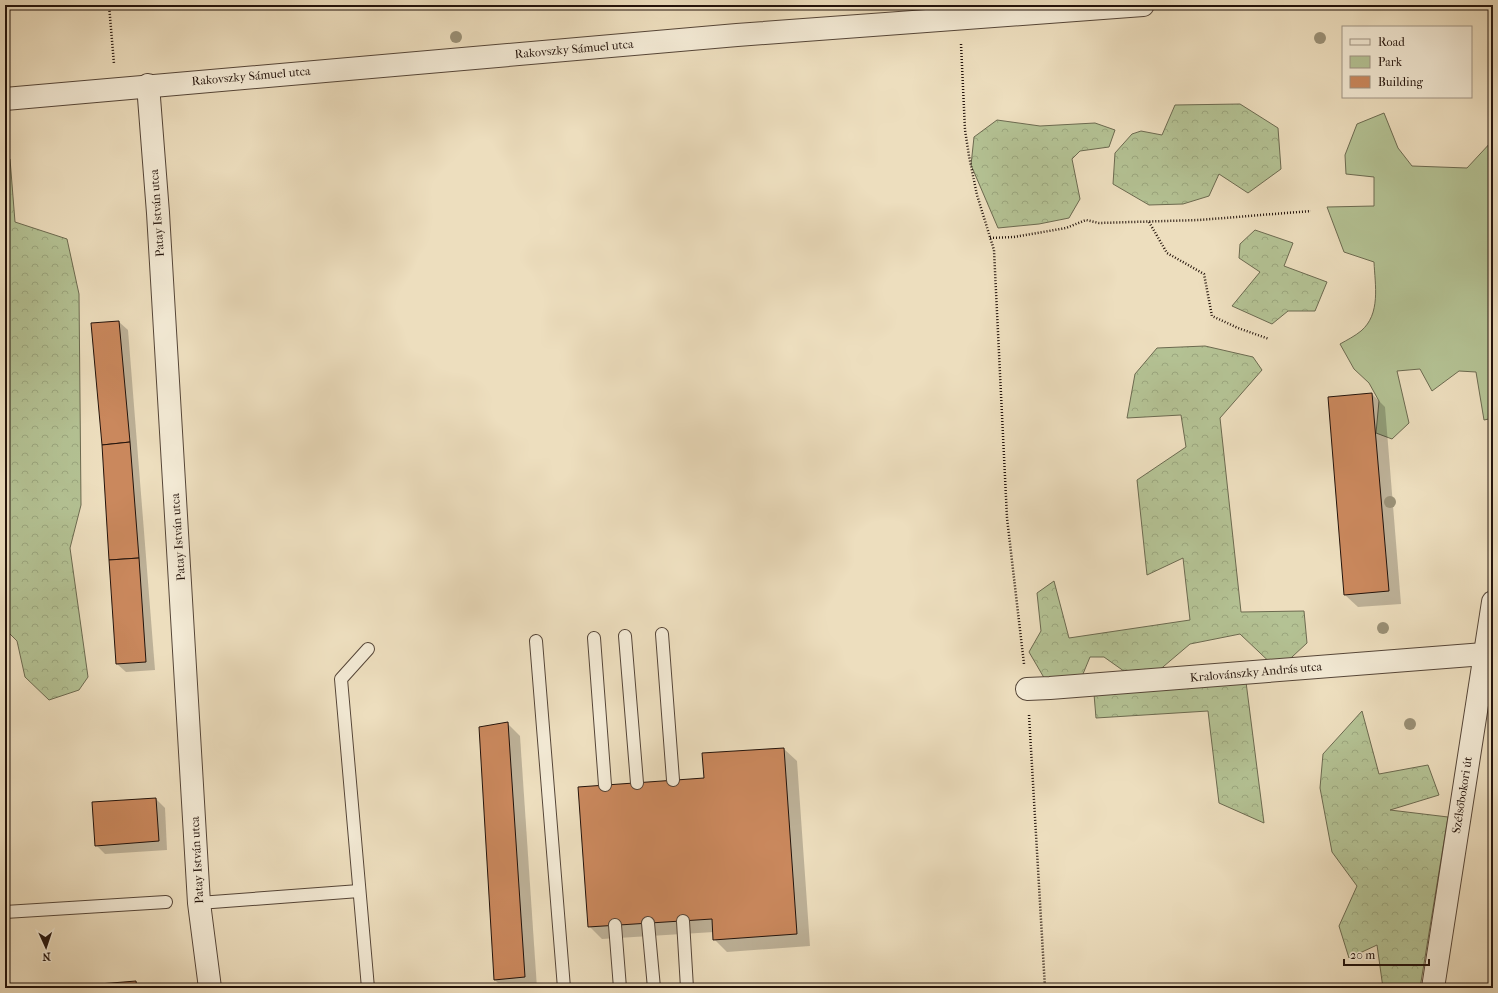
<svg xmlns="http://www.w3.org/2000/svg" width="1498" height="993" viewBox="0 0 1498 993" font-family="'IM FELL French Canon',serif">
  <defs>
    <pattern id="forest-crowns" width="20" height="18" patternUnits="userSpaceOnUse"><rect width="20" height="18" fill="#b4c294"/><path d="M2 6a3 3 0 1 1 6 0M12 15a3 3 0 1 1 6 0" fill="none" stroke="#9aa67e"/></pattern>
  </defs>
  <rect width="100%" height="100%" fill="#eddebe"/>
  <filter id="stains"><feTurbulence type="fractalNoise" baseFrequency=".005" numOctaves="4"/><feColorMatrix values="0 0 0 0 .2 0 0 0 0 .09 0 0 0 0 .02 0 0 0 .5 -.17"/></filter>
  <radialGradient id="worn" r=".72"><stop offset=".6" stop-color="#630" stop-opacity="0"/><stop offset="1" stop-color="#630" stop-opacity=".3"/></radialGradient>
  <path fill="#b4c294" stroke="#6c6a50" d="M1384,113L1398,148L1412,166L1467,168L1493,140V418L1484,420L1476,372L1459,371L1432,391L1420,369L1397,371L1409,423L1392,439L1376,433L1379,401L1369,383L1354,369L1340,344C1347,340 1355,336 1361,331C1381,314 1375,285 1374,262L1344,252L1327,207L1374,206V177L1346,174L1345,155L1357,124Z"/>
  <g fill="url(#forest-crowns)" stroke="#6c6a50">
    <polygon points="1240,104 1278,128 1281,169 1248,193 1219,174 1209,196 1183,204 1149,205 1113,184 1115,153 1132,134 1141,131 1162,135 1175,105"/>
    <polygon points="997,120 1040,126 1095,123 1115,130 1109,147 1080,151 1072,159 1080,199 1069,218 1039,224 998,228 971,165 974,137"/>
    <polygon points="5,157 10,159 15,222 67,239 79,294 81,505 70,548 88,677 79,690 49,700 25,677 17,641 5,629"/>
    <polygon points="1255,230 1293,243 1284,266 1327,282 1315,311 1288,311 1272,324 1232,306 1260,272 1239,258 1240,244"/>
    <polygon points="1205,346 1253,357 1262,370 1220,418 1241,612 1304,611 1307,643 1278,670 1240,634 1190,644 1157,672 1128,674 1104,657 1090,657 1078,686 1050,688 1029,652 1041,631 1037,593 1054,581 1069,638 1190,620 1183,558 1147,575 1137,480 1186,447 1181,415 1127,418 1135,374 1157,348"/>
    <polygon points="1246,682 1264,823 1219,803 1208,711 1096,718 1094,694"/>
    <polygon points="1362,711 1379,774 1428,765 1439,795 1390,810 1448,817 1420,988 1383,988 1377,945 1349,958 1339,926 1357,886 1332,852 1320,788 1323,754"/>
  </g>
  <g fill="#0003">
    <polygon points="119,322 128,330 155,670 126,672 117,664"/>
    <polygon points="1372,394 1385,407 1401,604 1358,607 1345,595"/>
    <polygon points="507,723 520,736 537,988 503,988 495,980 480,728"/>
    <polygon points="784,749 797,761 810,946 727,952 714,939 714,932 602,939 589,926 705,779"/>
    <polygon points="156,799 165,808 167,850 105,854 96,845"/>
    <polygon points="136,982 142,988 75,988"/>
  </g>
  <g fill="#ca885d" stroke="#23130b">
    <polygon points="119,321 130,442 102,445 91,323"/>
    <polygon points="1372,393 1389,591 1344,595 1328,397"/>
    <polygon points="130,442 139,558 109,560 102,445"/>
    <polygon points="139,558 146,662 116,664 109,560"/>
    <polygon points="508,722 525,977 494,980 479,727"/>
    <polygon points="784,748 797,934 713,940 712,919 588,927 578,787 704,778 702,753"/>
    <polygon points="156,798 159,841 95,846 92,802"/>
    <polygon points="136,981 137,988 74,988 74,986"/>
  </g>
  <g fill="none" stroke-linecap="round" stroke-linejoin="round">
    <g stroke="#564638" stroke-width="14">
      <g id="lane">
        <polyline points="662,634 673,780"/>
        <polyline points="625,636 637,783"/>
        <polyline points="594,638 605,785"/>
        <polyline points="536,641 564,988"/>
        <polyline points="368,649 341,679 368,988"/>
        <polyline points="199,903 359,891"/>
        <polyline points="5,912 166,902"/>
        <polyline points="683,921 687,988"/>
        <polyline points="648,923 654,988"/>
        <polyline points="615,925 620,988"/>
      </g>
    </g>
    <g stroke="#564638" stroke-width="24">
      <g id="street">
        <polyline points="148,85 158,213 199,903 210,988"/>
        <polyline points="5,99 737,35 1143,5"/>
        <polyline points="1027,689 1050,688 1484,654"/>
        <polyline points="1433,988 1493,602"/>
      </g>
    </g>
    <g stroke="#23130b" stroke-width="2.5" stroke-dasharray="1 2" stroke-linecap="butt">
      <polyline points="109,5 114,64"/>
      <polyline points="961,44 965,130 969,156 977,195 994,250 1007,518 1024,664"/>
      <polyline points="1149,222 1167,253 1204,274 1212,316 1238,328 1269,339"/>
      <polyline points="990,238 1014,237 1066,228 1086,220 1099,223 1199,220 1311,211"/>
      <polyline points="1029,715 1045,988"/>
    </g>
    <use href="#lane" stroke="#f3ead5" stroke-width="12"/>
    <use href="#street" stroke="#f3ead5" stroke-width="22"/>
  </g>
  <g fill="#9a9076">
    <circle cx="456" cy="37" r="6"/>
    <circle cx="1320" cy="38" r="6"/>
    <circle cx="1390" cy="502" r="6"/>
    <circle cx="1383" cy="628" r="6"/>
    <circle cx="1410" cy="724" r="6"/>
  </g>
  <g text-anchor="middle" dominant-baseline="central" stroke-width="3" stroke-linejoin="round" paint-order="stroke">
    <g font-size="12" fill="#23130b" stroke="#f3ead5">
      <text transform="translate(574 49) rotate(-5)">Rakovszky Sámuel utca</text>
      <text transform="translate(251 76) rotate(-5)">Rakovszky Sámuel utca</text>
      <text transform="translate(157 213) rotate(-94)">Patay István utca</text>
      <text transform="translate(178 537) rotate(-94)">Patay István utca</text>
      <text transform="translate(1256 672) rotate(-5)">Kralovánszky András utca</text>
      <text transform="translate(1462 795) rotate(-81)">Szélsőbokori út</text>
      <text transform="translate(197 860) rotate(-93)">Patay István utca</text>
    </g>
  </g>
  <rect width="1498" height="993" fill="none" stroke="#eddebe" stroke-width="20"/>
  <rect x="6" y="6" width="1486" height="981" fill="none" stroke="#23130b" stroke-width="2"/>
  <rect x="10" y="10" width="1478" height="973" fill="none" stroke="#23130b"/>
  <rect x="1342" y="26" width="130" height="72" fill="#f3ead5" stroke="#a09484"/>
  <rect x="1350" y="39" width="20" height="6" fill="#f3ead5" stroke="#a09484"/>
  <text x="1378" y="46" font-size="12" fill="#23130b">Road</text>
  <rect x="1350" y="56" width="20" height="12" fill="#b4c294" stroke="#a09484"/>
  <text x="1378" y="66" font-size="12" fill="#23130b">Park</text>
  <rect x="1350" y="76" width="20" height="12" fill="#ca885d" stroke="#a09484"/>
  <text x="1378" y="86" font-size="12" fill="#23130b">Building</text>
  <g transform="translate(46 947) rotate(177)" stroke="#f3ead5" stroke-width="3" paint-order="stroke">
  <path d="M0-3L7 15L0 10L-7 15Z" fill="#23130b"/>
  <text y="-6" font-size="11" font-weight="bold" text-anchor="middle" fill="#23130b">N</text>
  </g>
  <path d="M1344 959v6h85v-6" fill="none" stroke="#23130b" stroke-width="2"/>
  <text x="1350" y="959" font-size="12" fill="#23130b" stroke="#f3ead5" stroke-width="3" paint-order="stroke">20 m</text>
  <rect width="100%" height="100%" filter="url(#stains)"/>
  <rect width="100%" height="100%" fill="url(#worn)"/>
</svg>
